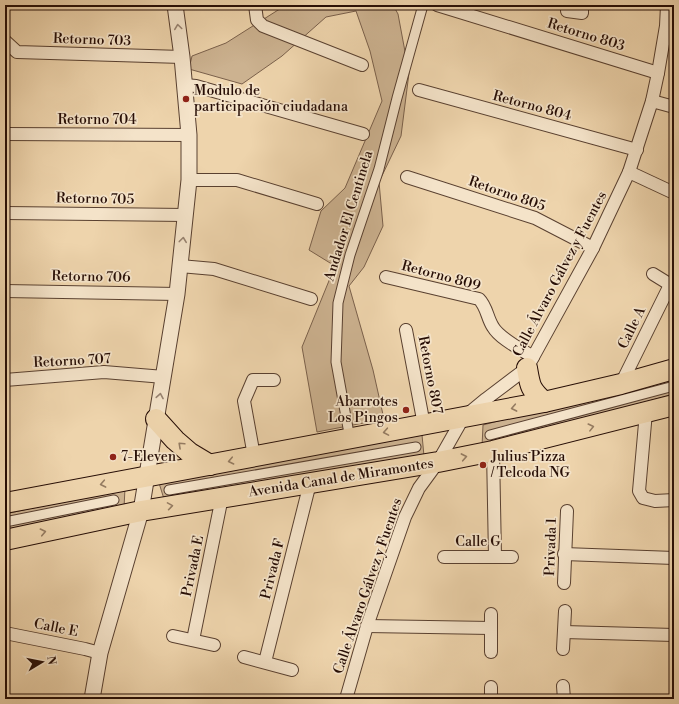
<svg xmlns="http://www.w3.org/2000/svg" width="679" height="704" viewBox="0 0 679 704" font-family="'Libre Bodoni',serif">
  <rect width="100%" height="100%" fill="#eed4ac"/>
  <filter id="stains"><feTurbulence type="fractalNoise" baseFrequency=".005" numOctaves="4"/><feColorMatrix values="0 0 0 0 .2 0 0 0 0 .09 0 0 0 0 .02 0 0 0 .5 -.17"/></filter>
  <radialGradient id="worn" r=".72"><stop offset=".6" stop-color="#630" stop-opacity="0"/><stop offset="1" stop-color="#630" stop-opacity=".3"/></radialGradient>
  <g fill="#ccb290" stroke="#7a604b">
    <polygon points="286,5 393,5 398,14 409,73 401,136 379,182 383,226 364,267 349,286 373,370 384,419 317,432 302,347 335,266 309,250 321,211 345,188 382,101 370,51 356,11 326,17 282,56 242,84 189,69 192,56 226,43"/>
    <polygon points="674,375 674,394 482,447 483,425"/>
    <polygon points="422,435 424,456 164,499 159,483"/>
    <polygon points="125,488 124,508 5,532 5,514"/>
  </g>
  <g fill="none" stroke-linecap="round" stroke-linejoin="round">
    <g stroke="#594030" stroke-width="11">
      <g id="pedestrian">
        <polyline points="490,435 674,386"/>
        <polyline points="350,439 336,362 338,303 350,255 379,169 397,98 423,5"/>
        <polyline points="169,490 416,447"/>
        <polyline points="5,522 114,500"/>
      </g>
    </g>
    <g stroke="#594030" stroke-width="14">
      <g id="minor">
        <polyline points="255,5 257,20 263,26 362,65"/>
        <polyline points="437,5 658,73"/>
        <polyline points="567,11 582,13 582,5"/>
        <polyline points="5,41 17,52 182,57"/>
        <polyline points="185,85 196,86 363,134"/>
        <polyline points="419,90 637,150"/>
        <polyline points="652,101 674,107"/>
        <polyline points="5,134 189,135"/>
        <polyline points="629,172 674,193"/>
        <polyline points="407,177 535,218 593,248"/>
        <polyline points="189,180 237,180 317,204"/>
        <polyline points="5,213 186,215"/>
        <polyline points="180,266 214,269 311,299"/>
        <polyline points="653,274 674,287"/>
        <path d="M386,277L479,299C487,307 487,318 493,327C500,339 521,349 533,357"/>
        <polyline points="5,291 177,294"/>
        <polyline points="406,330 424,425"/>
        <polyline points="5,380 104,372 164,377"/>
        <polyline points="621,384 670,285"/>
        <polyline points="646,412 639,491 643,498 655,501 674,500"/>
        <polyline points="493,451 495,557"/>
        <polyline points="254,456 244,401 253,380 274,380"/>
        <polyline points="564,554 674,558"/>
        <polyline points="444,557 512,557"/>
        <polyline points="564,583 567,511"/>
        <polyline points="367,626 491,628"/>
        <polyline points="564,632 674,635"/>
        <polyline points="5,633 85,649 100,653"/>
        <polyline points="173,636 214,645"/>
        <polyline points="193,640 222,497"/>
        <polyline points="563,649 565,611"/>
        <polyline points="491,652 491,614"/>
        <polyline points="244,657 292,670"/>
        <polyline points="265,662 310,483"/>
        <polyline points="563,686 564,699"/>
        <polyline points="346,699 367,626 405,517 419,488 438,462 463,418 486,399 527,368 593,248 629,172 652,101 658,73 666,26 667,5"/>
        <polyline points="491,699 491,687"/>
      </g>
    </g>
    <g stroke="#594030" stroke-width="17">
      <polyline id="tertiary" points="92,699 100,653 141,511 177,294 189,180 189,135 182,57 175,5"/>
    </g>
    <g stroke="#270e06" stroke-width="22">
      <g id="primary">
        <path d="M527,368C530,386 530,389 544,402"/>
        <polyline points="156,419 175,440 190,453 210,465"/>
        <polyline points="5,503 544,402 621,384 674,369"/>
        <polyline points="5,540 141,511 438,462 493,451 674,405"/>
      </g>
    </g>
    <use href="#pedestrian" stroke="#f4e3c9" stroke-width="9"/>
    <use href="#minor" stroke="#f4e3c9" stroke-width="12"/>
    <use href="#tertiary" stroke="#f4e3c9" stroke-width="15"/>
    <use href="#primary" stroke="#eed4ac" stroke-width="20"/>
  </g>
  <defs><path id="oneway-chevron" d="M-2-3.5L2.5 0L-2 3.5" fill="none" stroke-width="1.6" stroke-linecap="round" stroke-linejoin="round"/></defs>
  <g stroke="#988371">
    <use href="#oneway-chevron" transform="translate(178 27) rotate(-98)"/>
    <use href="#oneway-chevron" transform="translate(183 240) rotate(-83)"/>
    <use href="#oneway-chevron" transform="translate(160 396) rotate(-80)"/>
  </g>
  <g stroke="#947b61">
    <use href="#oneway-chevron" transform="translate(514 408) rotate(169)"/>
    <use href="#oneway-chevron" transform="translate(591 427) rotate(-14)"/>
    <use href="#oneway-chevron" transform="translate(386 432) rotate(170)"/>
    <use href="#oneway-chevron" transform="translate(181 445) rotate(-137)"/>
    <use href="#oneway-chevron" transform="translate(464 457) rotate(-11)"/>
    <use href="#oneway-chevron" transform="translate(231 461) rotate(168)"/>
    <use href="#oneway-chevron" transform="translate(103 484) rotate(169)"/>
    <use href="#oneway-chevron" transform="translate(170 506) rotate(-9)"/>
    <use href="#oneway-chevron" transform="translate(43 532) rotate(-12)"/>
  </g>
  <g fill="#8f2418" stroke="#f4e3c9" stroke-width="1.5">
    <circle cx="186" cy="99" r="4"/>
    <circle cx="406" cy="410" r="4"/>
    <circle cx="113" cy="457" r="4"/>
    <circle cx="483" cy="465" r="4"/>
  </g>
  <g text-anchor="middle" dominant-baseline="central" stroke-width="3.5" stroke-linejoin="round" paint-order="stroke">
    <g font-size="14" fill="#270e06" stroke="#f4e3c9">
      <text transform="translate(586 35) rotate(17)">Retorno 803</text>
      <text transform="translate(92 40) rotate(2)">Retorno 703</text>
      <text transform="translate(532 106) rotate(15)">Retorno 804</text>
      <text x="97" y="120">Retorno 704</text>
      <text transform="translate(507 194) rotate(19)">Retorno 805</text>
      <text transform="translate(95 199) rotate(1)">Retorno 705</text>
      <text transform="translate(349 216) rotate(-73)">Andador El Centinela</text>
      <text transform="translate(560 274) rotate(-62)">Calle Álvaro Gálvez y Fuentes</text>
      <text transform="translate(441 276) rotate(15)">Retorno 809</text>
      <text transform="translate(91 277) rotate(1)">Retorno 706</text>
      <text transform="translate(632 328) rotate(-64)">Calle A</text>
      <text transform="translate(72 361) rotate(-3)">Retorno 707</text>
      <text transform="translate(430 375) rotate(79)">Retorno 807</text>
      <text transform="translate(341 478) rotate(-9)">Avenida Canal de Miramontes</text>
      <text x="478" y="542">Calle G</text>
      <text transform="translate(551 547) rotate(-88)">Privada 1</text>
      <text transform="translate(193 566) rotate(-78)">Privada E</text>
      <text transform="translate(273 569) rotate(-76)">Privada F</text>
      <text transform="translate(368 586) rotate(-71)">Calle Álvaro Gálvez y Fuentes</text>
      <text transform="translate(56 628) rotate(11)">Calle E</text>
    </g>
    <g font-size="14" fill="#270e06" stroke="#f4e3c9" text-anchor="start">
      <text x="194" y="91">Modulo de<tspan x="194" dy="16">participación ciudadana</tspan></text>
      <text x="398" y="402" text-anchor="end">Abarrotes<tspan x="398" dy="16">Los Pingos</tspan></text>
      <text x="121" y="457">7-Eleven</text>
      <text x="491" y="457">Julius Pizza<tspan x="491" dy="16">/ Telcoda NG</tspan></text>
    </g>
  </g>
  <rect width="679" height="704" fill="none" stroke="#eed4ac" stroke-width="20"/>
  <rect x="6" y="6" width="667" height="692" fill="none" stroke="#270e06" stroke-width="2"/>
  <rect x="10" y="10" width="659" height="684" fill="none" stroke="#270e06"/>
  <g transform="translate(42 662) rotate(80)" stroke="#f4e3c9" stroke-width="3" paint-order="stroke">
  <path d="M0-3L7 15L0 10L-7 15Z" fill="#270e06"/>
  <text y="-6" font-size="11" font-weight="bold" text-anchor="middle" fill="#270e06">N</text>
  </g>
  <rect width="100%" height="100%" filter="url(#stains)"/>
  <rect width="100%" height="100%" fill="url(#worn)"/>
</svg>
